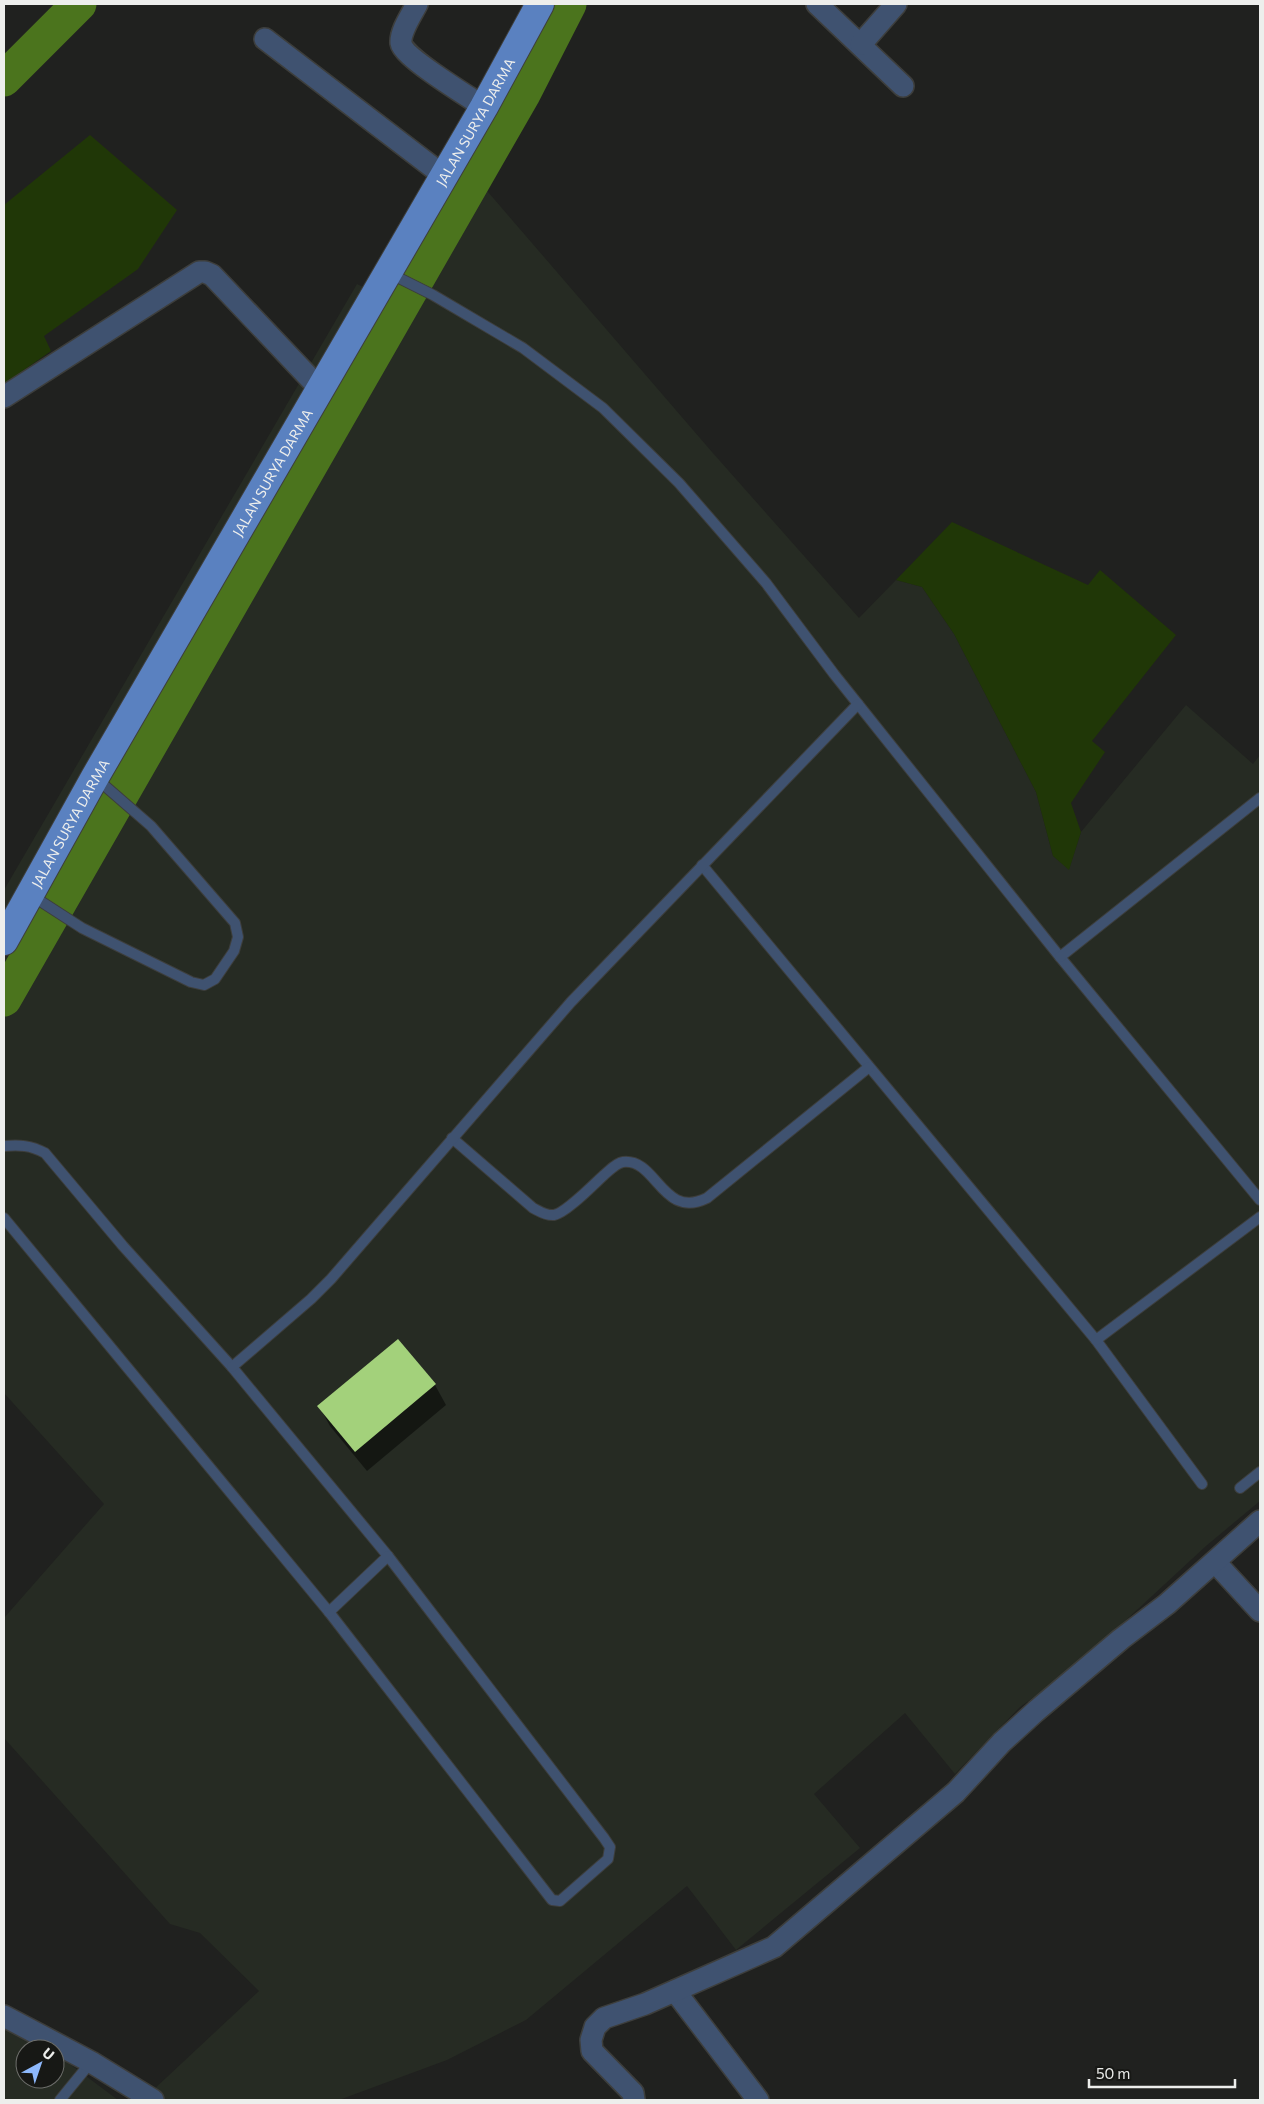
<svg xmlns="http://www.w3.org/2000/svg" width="1264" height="2104" viewBox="0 0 1264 2104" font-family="Commissioner,sans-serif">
  <rect width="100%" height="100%" fill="#20211f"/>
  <g fill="#262b23">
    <polygon points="482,185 712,452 859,618 896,580 922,587 954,634 1036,792 1053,856 1069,869 1081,832 1186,705 1253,764 1260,755 1260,1501 1206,1546 1071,1671 1020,1707 955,1774 905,1713 814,1794 860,1848 736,1950 687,1886 526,2020 447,2060 339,2100 164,2100 151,2092 259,1991 200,1933 170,1924 4,1738 4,1618 104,1504 4,1393 4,890 357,284 409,310"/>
    <polygon points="4,2021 50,2049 25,2049 25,2079 55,2079 55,2053 118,2100 4,2100"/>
  </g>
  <g fill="#203707">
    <polygon points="90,135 177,210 138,269 44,336 51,351 4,384 4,205"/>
    <polygon points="952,522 1088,585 1100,570 1176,635 1092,741 1105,752 1071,803 1081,832 1069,870 1053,856 1036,792 954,634 922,587 896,580"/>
  </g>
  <polygon fill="#0007" points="398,1340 435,1385 446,1405 367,1471 330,1426 319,1406"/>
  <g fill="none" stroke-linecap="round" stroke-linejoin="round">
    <g stroke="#4b741d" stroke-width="35">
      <polyline points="4,79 79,4"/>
      <polyline points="4,999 523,94 569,4"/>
    </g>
  </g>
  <polygon fill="#a3d17b" points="398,1339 436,1384 355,1452 317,1406"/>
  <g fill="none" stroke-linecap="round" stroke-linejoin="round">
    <g stroke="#3d3e3c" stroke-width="12">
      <g id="service">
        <polyline points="389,273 433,295 523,348 603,408 679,483 766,583 834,674 1060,957 1260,1200"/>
        <polyline points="702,865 1096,1340 1202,1484"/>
        <polyline points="31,895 82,928 191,982 204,985 215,979 234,951 238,937 235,923 151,826 97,779"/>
        <polyline points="1060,957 1260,798"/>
        <path d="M452,1138L533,1208C539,1211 546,1216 554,1215C566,1213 594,1184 604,1175C610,1170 616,1163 623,1162C657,1158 662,1220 707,1198L869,1067"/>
        <path d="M4,1146C20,1145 30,1145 45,1153L123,1246L232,1367L388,1556L604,1838L610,1847L608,1859L560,1901L552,1900L329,1612L4,1218"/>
        <polyline points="1096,1340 1260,1217"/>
        <polyline points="232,1367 311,1299 331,1279 571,1002 858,704"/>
        <polyline points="1240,1488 1260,1472"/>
        <polyline points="329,1612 388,1556"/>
        <polyline points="60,2100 91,2062"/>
      </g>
    </g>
    <g stroke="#3d3e3c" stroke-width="24">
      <g id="minor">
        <path d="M417,4C412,14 400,31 401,43C403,57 469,97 484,107"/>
        <polyline points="817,4 903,86"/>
        <polyline points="265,39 444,176"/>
        <polyline points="861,44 896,4"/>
        <polyline points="4,397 199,272 205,272 212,275 321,390"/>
        <polyline points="1215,1562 1260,1611"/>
        <polyline points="675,1991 758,2100"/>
        <polyline points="4,2016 91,2062 153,2100"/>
        <polyline points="634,2100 633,2093 592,2051 591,2040 595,2027 604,2018 645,2004 774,1947 956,1792 1002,1742 1036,1711 1121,1639 1167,1604 1260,1521"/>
      </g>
    </g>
    <g stroke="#3d3e3c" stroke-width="30">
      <g id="primary">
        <path id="s1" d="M4,941L95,777L484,107L540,4"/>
      </g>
    </g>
    <use href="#service" stroke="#3f5270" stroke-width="10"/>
    <use href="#minor" stroke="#3f5270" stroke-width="21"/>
    <use href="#primary" stroke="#5a81c0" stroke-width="28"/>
  </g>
  <g text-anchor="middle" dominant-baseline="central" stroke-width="5" stroke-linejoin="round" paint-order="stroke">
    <g font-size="14" fill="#edeeec" stroke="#171815">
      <text stroke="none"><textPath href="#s1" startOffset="945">JALAN SURYA DARMA</textPath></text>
      <text stroke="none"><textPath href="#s1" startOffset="540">JALAN SURYA DARMA</textPath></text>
      <text stroke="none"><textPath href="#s1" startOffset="135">JALAN SURYA DARMA</textPath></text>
    </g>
  </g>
  <rect width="1264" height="2104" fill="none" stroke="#edeeec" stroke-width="10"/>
  <g transform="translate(40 2064) rotate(40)"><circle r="24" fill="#171815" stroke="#6d6e6b"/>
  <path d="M0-4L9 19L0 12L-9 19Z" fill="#8eb9fd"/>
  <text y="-8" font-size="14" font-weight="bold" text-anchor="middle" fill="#edeeec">U</text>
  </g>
  <path d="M1089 2079v8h146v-8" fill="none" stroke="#edeeec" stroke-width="2.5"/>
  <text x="1096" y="2079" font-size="15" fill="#edeeec" stroke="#171815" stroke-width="4" paint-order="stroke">50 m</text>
</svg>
